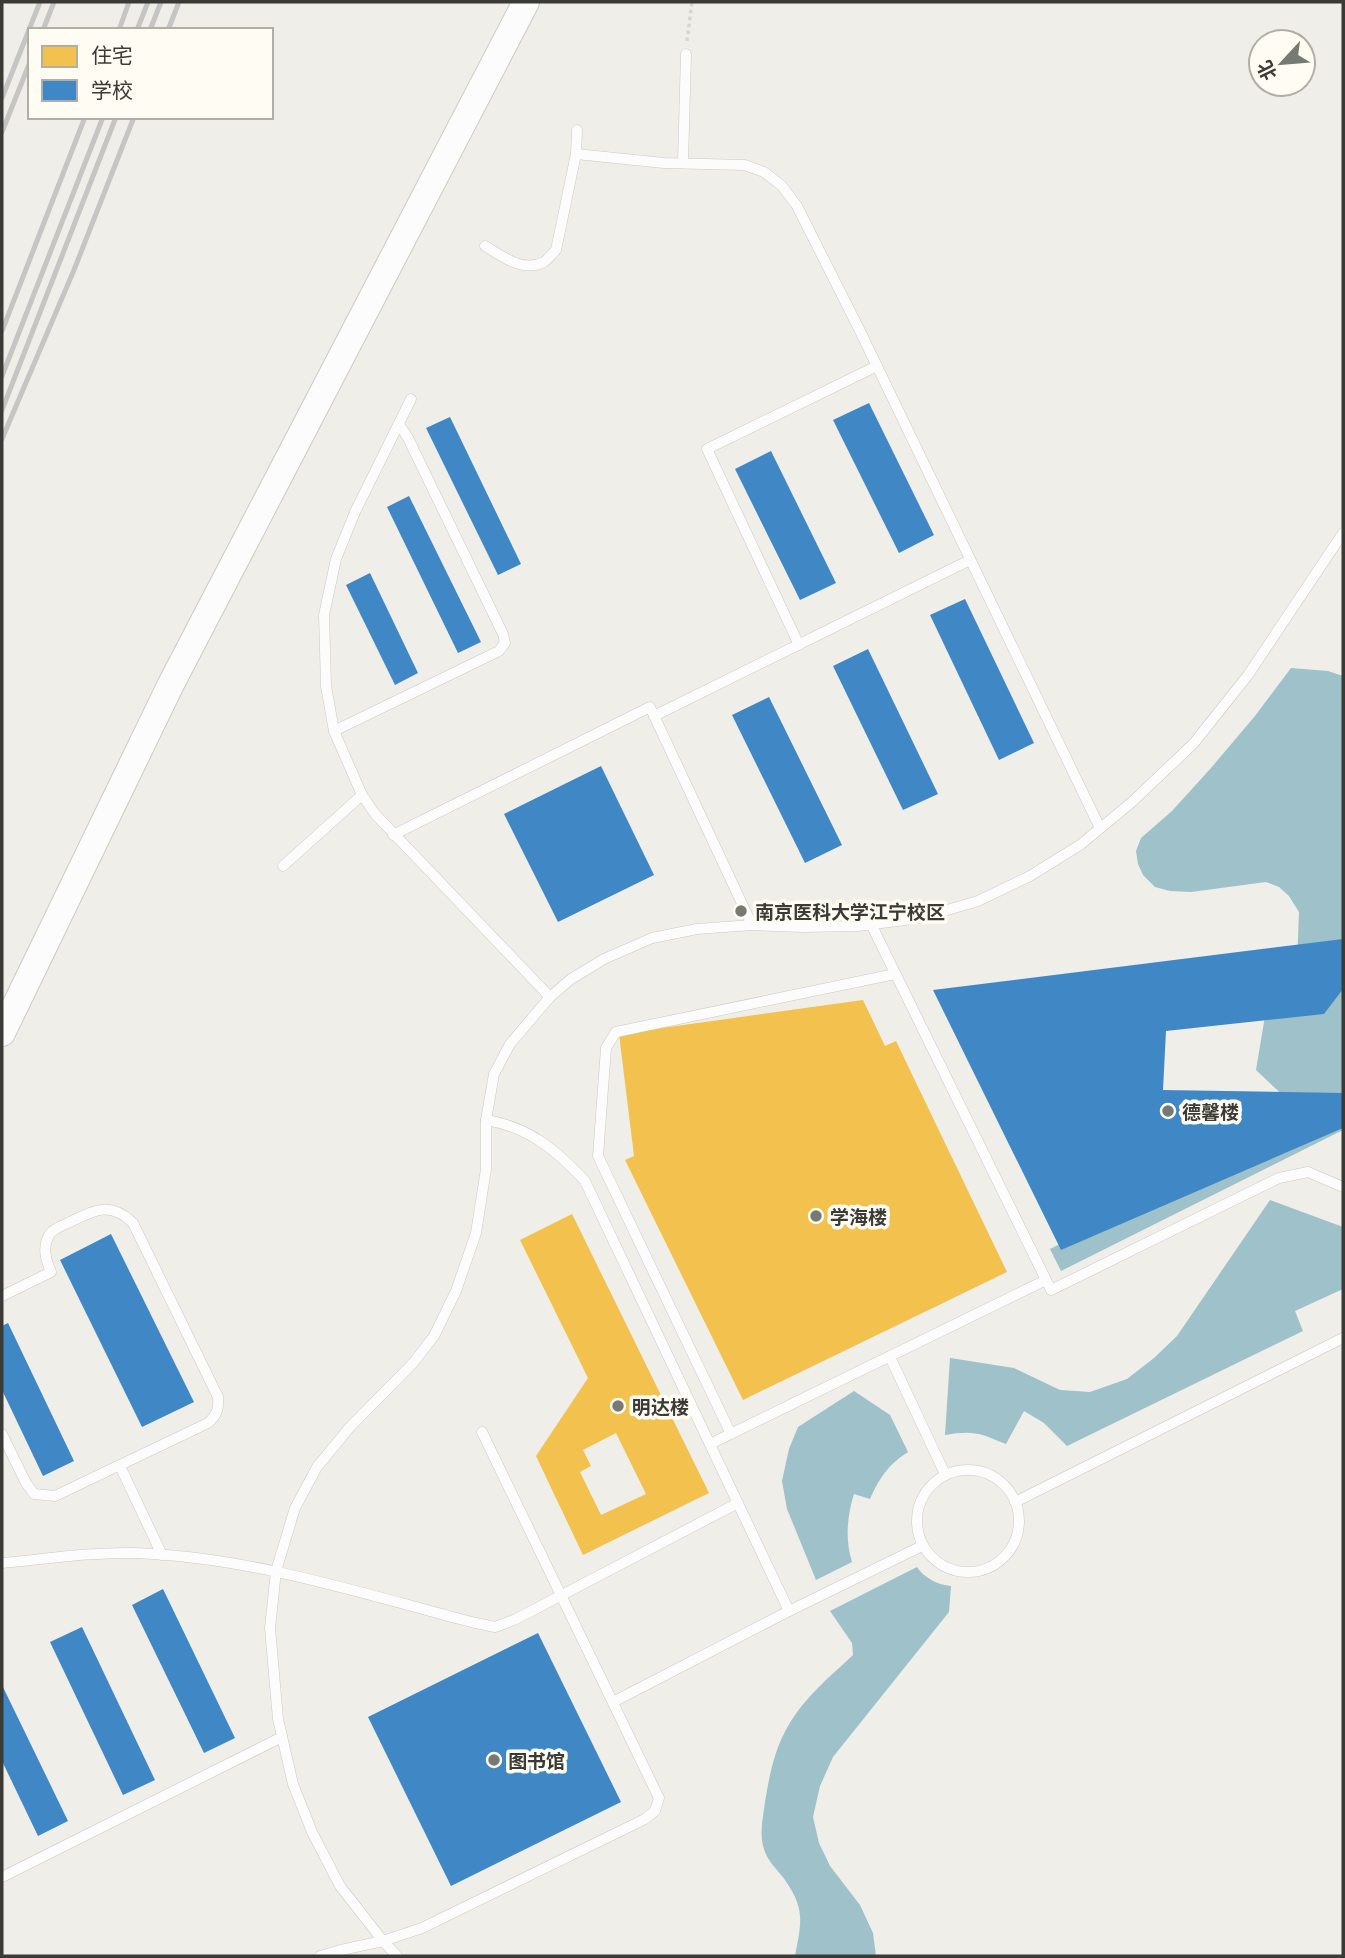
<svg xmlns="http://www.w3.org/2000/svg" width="1345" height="1958" viewBox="0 0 1345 1958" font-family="'PT Serif','Noto Sans SC',serif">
  <rect width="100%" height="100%" fill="#efeee8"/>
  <g fill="#9ec1ca">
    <polygon points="1291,668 1328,671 1343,676 1343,1130 1061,1271 1050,1249 1308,1119 1256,1070 1268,998 1296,991 1299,912 1289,896 1279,887 1266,882 1191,892 1170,891 1155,887 1143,875 1138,864 1136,851 1141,838 1172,811 1211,768 1255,716"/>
    <path d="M1270,1200L1343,1227V1289L1295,1311L1303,1331L1067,1446L1044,1423L1024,1411L1006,1444C980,1433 973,1430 945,1435L950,1358L1014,1368L1060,1390L1090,1392L1127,1379L1154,1358L1177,1336Z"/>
    <path d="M854,1391L890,1415L908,1452C888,1465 880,1477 870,1499L854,1494C847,1516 845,1540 852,1562L816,1580L787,1509L782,1481L789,1449L798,1427Z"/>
    <path d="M917,1567C924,1578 938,1585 951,1586L949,1612L833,1757L820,1786L813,1817L819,1843L830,1866L860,1905L873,1933L876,1956H795C801,1923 806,1910 785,1880C778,1870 768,1862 764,1849C759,1834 763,1818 765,1802C773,1753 782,1724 818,1688C829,1676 842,1666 853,1655L852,1643L830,1611Z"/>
  </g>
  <g fill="#f2c14e" fill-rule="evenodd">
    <polygon points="863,1000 885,1046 896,1041 1007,1272 743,1400 625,1160 634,1156 619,1034"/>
    <path d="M572,1214L709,1493L583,1555L536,1456L588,1378L520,1240ZM616,1433L646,1494L601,1515L580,1472L591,1466L583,1450Z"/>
  </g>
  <g fill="#3f88c5">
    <polygon points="869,403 934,535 899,553 833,420"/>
    <polygon points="450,417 521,564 498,575 426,428"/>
    <polygon points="771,451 836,583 800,600 735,469"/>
    <polygon points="409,496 481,642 458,653 387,507"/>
    <polygon points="370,573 418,673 395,685 346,585"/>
    <polygon points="965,599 1034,743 999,760 930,615"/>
    <polygon points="868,649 938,794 903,810 833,666"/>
    <polygon points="769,697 842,845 805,863 732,715"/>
    <polygon points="601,766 654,875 558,922 504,814"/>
    <polygon points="1343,939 1343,989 1324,1014 1166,1031 1163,1090 1343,1093 1343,1128 1061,1250 933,990"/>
    <polygon points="111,1234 194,1402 142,1427 60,1260"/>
    <polygon points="8,1323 74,1461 43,1476 2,1390 2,1326"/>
    <polygon points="163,1589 235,1738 204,1753 132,1605"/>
    <polygon points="82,1627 155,1780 123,1795 50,1642"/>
    <polygon points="538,1633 621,1802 451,1886 368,1717"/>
    <polygon points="2,1685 68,1821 38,1836 2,1761"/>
  </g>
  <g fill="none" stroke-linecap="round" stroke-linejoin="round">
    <g stroke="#cacac6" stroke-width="11">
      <g id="lane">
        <polyline points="576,154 664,163 745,165 764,172 782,186 797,206 860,331 1100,828"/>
        <polyline points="683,163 686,54"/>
        <path d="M485,246C502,256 523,273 544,262C548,259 552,254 556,250L576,154L577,130"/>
        <polyline points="411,399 355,512 336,559 324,615 326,686 334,731 362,795 375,814 550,997"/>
        <polyline points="799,645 707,449 877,366"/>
        <polyline points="654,716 970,560"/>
        <polyline points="334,731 499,651 505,643 503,634 408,438 399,424"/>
        <polyline points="393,835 650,707 752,925"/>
        <polyline points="283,866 362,795"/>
        <polyline points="871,924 1051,1290 1279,1178 1308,1172 1343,1187"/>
        <path d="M486,1120C529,1127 556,1150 585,1181L789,1611"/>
        <path d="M2,1296L51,1272C46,1260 42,1248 49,1235C53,1229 61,1226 68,1223C93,1211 109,1200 133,1223L218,1397C219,1409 217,1415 208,1423L55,1496L34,1494L26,1483L2,1434"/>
        <polyline points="890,1357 945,1474"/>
        <polyline points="731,1434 598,1156 606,1048 616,1032 895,974"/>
        <polyline points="710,1444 1046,1280"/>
        <polyline points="120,1466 162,1555"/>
        <circle cx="968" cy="1521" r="51"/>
        <polyline points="1015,1502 1343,1338"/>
        <path d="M2,1563C46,1559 91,1552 135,1553C250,1557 361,1593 471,1622L495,1627L516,1619L738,1503"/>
        <polyline points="613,1702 789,1611 922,1546"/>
        <polyline points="2,1877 282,1737"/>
        <polyline points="320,1956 341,1950 383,1941 422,1928 645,1819 655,1811 659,1798 482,1432"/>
        <polyline points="397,1956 383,1941 340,1886 312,1832 293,1784 278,1719 270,1628 276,1571 295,1508 317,1467 350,1427 414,1362 434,1336 456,1291 476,1233 486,1169 486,1120 494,1074 510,1044 550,997 571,979 604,959 652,938 697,929 752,925 802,927 858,926 920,918 978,901 1030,876 1080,845 1132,802 1194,743 1248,675 1343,533"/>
      </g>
    </g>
    <g stroke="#cacac6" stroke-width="28">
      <polyline id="secondary" points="2,1033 171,684 526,2"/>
    </g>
    <polyline stroke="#d6d5d4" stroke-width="3.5" stroke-dasharray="3.5 3.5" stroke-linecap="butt" points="687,41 692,2"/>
    <use href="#lane" stroke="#fdfcfc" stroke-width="10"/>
    <use href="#secondary" stroke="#fdfcfc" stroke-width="26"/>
    <g stroke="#c5c5c4" stroke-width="5">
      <polyline points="43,30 54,2"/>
      <polyline points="119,30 129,2"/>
      <polyline points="137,30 148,2"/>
      <polyline points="150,30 161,2"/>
      <polyline points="168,30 179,2"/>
      <polyline points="2,98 40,2"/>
      <polyline points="2,132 30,62"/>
      <polyline points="2,331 85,117"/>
      <polyline points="2,376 103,117"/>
      <polyline points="2,410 116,117"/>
      <polyline points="2,439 74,270 134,117"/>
    </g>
  </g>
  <g fill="#797974" stroke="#fffdf3" stroke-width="2.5">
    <circle cx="741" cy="911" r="7"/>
    <circle cx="1168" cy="1111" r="7"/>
    <circle cx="816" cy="1216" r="7"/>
    <circle cx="618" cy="1406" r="7"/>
    <circle cx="494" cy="1760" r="7"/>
  </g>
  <g text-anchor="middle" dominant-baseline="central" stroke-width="7" stroke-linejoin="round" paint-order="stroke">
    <g font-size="19" font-weight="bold" fill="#3a3a36" stroke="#fffdf3" text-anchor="start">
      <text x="755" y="911">南京医科大学江宁校区</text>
      <text x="1182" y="1111">德馨楼</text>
      <text x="830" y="1216">学海楼</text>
      <text x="632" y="1406">明达楼</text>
      <text x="508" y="1760">图书馆</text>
    </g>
  </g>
  <rect width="1345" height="1958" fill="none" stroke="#3a3a36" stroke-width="7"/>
  <rect x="28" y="28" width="245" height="91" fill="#fffdf3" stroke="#b0afa7" stroke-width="2"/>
  <rect x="42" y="46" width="35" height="21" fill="#f2c14e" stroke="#b0afa7" stroke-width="2"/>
  <text x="91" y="63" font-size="21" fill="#3a3a36">住宅</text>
  <rect x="42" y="80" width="35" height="21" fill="#3f88c5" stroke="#b0afa7" stroke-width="2"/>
  <text x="91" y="98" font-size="21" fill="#3a3a36">学校</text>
  <g transform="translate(1282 63) rotate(244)"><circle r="33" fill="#fffdf3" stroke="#b0afa7" stroke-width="2"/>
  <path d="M0-5L12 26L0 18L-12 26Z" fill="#797974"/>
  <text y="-10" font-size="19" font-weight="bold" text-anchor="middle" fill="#3a3a36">北</text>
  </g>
</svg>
